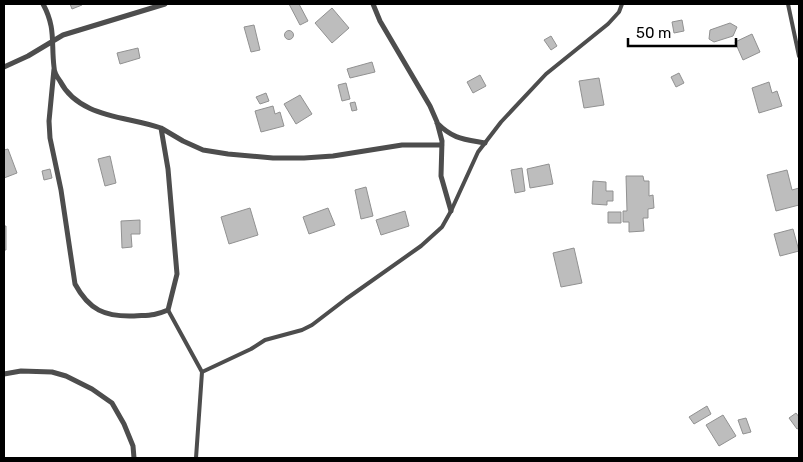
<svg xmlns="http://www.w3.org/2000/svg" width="803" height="462" font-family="Rubik,sans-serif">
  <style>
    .building { fill: #bdbdbd; stroke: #919191 }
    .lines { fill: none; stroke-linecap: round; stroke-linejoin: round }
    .service { stroke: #4d4d4d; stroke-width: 4 }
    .minor { stroke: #4d4d4d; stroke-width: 5 }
  </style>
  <rect width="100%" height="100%" fill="#fff"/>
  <path class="building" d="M70,4H82V5L72,9Z
    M289,4H299L308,21L300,25Z
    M332,8L349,28L332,43L315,23Z
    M682,20L684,31L674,33L672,22Z
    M730,23L737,27L733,36L714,42L709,39L710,30Z
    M254,25L260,50L251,52L244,27Z
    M284.5 35a4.5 4.5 0 1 1 9 0a4.5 4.5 0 1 1-9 0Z
    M752,34L760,52L743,60L735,42Z
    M551,36L557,46L551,50L544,40Z
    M138,48L140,58L120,64L117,53Z
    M372,62L375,72L350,78L347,69Z
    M679,73L684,83L676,87L671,77Z
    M480,75L486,86L473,93L467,82Z
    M599,78L604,105L584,108L579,81Z
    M769,82L772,93L777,91L782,106L759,113L752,88Z
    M346,83L350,99L342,101L338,85Z
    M266,93L269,101L260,104L256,97Z
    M300,95L312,114L296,124L284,104Z
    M355,102L357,110L352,111L350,103Z
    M273,106L275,114L280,112L284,126L261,132L255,111Z
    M8,149L17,173L4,178V150Z
    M110,156L116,183L105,186L98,159Z
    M549,164L553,184L530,188L527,169Z
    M522,168L525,191L515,193L511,170Z
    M50,169L52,178L44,180L42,171Z
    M787,170L792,190L799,188V205L776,211L767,175Z
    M626,176H643L644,181H649V196L653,195L654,208L648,209V218H643L644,231L629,232V222H623V211H627Z
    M593,181L606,182V191H613V201H607V205L592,204Z
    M366,187L373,216L361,219L355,190Z
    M250,208L258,235L229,244L221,217Z
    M328,208L335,225L309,234L303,217Z
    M405,211L409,226L381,235L376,220Z
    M608,212H621V223H608Z
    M140,220V234H131L132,247L122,248L121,221Z
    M4,226H6V250H4Z
    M793,229L799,251L780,256L774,234Z
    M574,248L582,283L561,287L553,253Z
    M707,406L711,414L694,424L689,417Z
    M796,413L799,417V428L797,429L789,418Z
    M723,415L736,436L719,446L706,425Z
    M746,418L751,432L743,434L738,420Z"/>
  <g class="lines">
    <path class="service" d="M788,4L799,56
      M168,310L202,372
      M196,458L202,372L251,349L265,340L302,330L312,325L346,299L421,246L442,227L451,211L478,152L501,122L546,74L608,24L619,12L622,4"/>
    <path class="minor" d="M43,4C56,28 51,42 54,67C54,72 57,77 60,81C79,118 127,116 161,128L168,169L177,274L168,310C154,316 149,315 134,316C105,317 89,310 75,284L61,190L50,138L49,121L54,69
      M373,4L380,21L430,106L437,122L442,141L441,176L451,211
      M4,67L28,56L63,35L165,4
      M437,123C453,139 463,139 485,143
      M161,128L183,141L203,150L228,154L273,158H304L333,156L402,145H442
      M4,374L21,371L52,372L66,376L92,389L112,403L124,424L133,446L134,458"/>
  </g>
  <rect width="803" height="462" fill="none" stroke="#000000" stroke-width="10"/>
  <path d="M628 38v8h108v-8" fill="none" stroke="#000000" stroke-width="2.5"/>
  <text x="636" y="38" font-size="15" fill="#000000" stroke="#ffffff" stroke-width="4" paint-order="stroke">50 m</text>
</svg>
